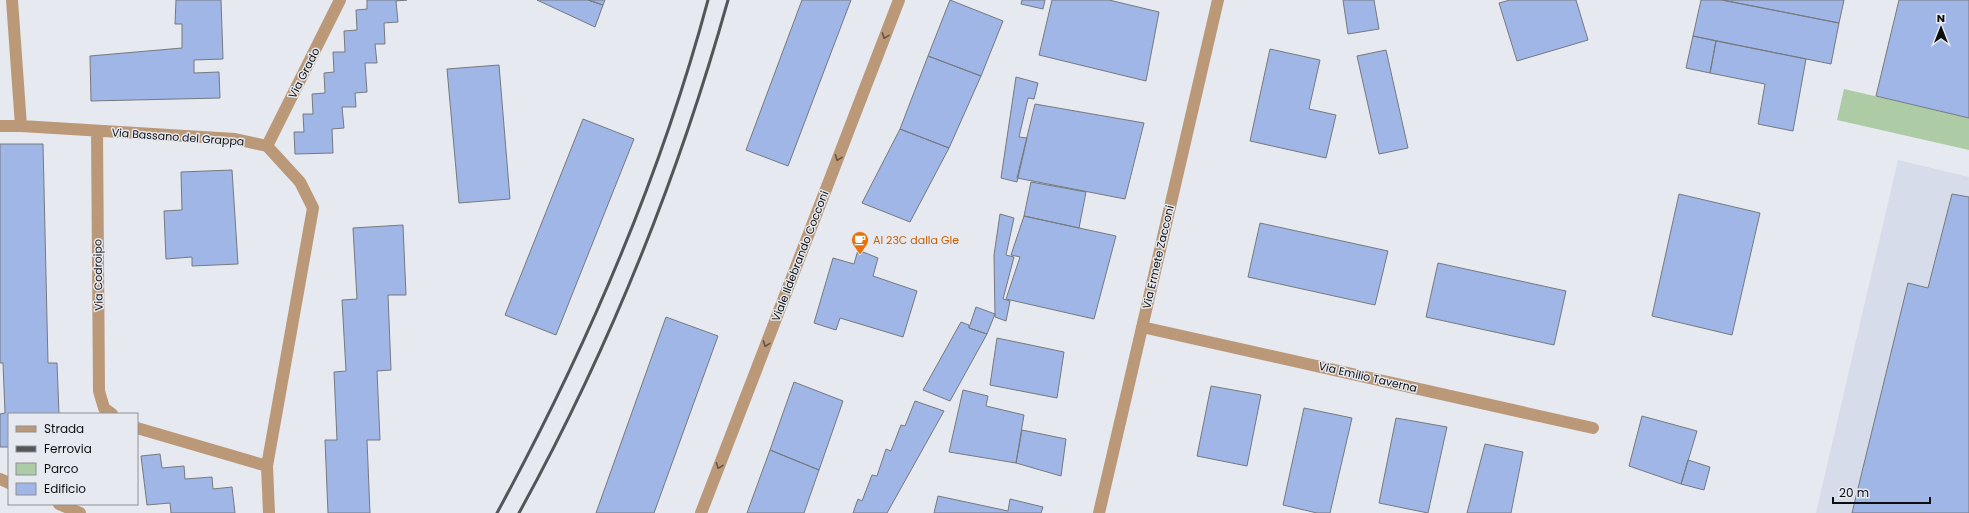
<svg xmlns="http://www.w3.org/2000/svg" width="1969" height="513" font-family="Poppins,sans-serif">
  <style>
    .built { fill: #d6dce9 }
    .green { fill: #adcba4 }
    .building { fill: #9fb6e6; stroke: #76797e }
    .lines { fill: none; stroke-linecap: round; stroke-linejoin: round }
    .minor { stroke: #ba9878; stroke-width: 12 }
    .rail { stroke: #535558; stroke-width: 3 }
    .oneway { stroke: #645344 }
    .labels { text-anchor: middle; stroke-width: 3; stroke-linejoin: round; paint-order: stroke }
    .street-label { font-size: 11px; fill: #0d0e10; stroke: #e6e9ef }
    .food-label { font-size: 11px; fill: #c56008; stroke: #e6e9ef; text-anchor: start }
  </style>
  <rect width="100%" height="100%" fill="#e6e9ef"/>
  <path class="built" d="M1898,160L1969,177V513H1816Z"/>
  <path class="green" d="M1844,89L1969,118V150L1837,120Z"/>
  <path class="building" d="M176,0H221L223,59L194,60V73L219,72L220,98L91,101L90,56L182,48V24H175Z
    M367,0H407L396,1L398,22L384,23L385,44H375L377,63H365L367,92L355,93L356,107H342L344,128L332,129L333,153L295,154L294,132H304L303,114H313L312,94L325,93L324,73L334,72L333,52H345L344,31L357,30L356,10L367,9Z
    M537,0H588L603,5L595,27Z
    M588,0H605L603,5Z
    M802,0H851L788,166L746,150Z
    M950,0L1003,21L981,76L928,56Z
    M1022,0H1045L1043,9L1021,4Z
    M1052,0H1109L1159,12L1146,81L1039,55Z
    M1343,0H1374L1379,29L1348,34Z
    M1510,0H1576L1588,40L1517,61L1499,3Z
    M1701,0H1722L1839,23L1831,64L1693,36Z
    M1722,0H1844L1839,23Z
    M1899,0H1969V118L1876,96Z
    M1693,36L1716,41L1710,73L1686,68Z
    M1716,41L1806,59L1793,131L1758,124L1765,84L1710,73Z
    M1270,49L1320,60L1309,109L1336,115L1326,158L1250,141Z
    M1386,50L1408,148L1379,154L1357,56Z
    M928,56L981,76L949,148L900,129Z
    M499,65L510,199L459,203L447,69Z
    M1016,77L1038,83L1034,99L1028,98L1019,137L1027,138L1017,182L1001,178Z
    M1035,104L1144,123L1125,199L1017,178Z
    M583,119L634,139L556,335L505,315Z
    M900,129L949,148L910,222L862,203Z
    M0,144H43L48,363H57L59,414H9V447H0V414L5,413L3,363H0Z
    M232,170L238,264L192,266V257L166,259L164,211L182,210L181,172Z
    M1031,182L1086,192L1079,228L1024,216Z
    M1679,194L1760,213L1732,335L1652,316Z
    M1952,194L1969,197V513H1852L1908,283L1928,288Z
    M1000,214L1014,218L1006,255L1014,257L1003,299L1010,301L1006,321L995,317L994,255Z
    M1024,216L1116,236L1094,319L1006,299L1020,257L1011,255Z
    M1260,223L1388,251L1375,305L1248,277Z
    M403,225L406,295H388L391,370L377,371L380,440H367L370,513H328L325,440H337L334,372L346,371L342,300L357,299L353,228Z
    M858,250L878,258L873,276L917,291L903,337L840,318L836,330L814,323L833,258L854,264Z
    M1438,263L1566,291L1554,345L1426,317Z
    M976,307L995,314L987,334L969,328Z
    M666,317L718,336L654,513H596Z
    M961,322L969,325V328L987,334L950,401L923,390Z
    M997,338L1064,352L1057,398L990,385Z
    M794,382L843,401L819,470L770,450Z
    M1211,386L1261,395L1247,466L1197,456Z
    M963,390L988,396L986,406L1024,415L1016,463L949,452Z
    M915,401L944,411L887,513H853L858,499L862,501L872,475L877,476L886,449L891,451L901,425L905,426Z
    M1304,408L1352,418L1330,513H1317L1283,505Z
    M1642,416L1697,431L1681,484L1629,466Z
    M1396,418L1447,427L1428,513L1379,503Z
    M1022,430L1066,439L1061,476L1016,463Z
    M1485,444L1523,452L1511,513H1467Z
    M770,450L819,470L804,513H747Z
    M160,454L162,468L184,466L185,479L212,477L213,489L232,487L235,513H171L170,503L147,505L141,456Z
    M1688,460L1710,467L1704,490L1681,484Z
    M938,496L1008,511L1010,499L1043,507L1041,513H934Z"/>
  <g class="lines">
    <path class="minor" d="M12,0L21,126L235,139L267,146L300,182L313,208L267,466L269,513
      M0,126H21
      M97,131L99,391L104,408L112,414
      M267,146L340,0
      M1142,327L1593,428
      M137,428L267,466
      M0,479L9,483
      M59,504L80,513
      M701,513L899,0
      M1099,513L1218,0"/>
    <path class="rail" d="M497,513C585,351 660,179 708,0
      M519,513C608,351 678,178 728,0"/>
  </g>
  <defs><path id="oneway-chevron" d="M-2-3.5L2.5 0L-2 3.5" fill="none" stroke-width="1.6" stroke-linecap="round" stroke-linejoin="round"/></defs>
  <g class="oneway">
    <use href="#oneway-chevron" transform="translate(885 36) rotate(111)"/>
    <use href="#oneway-chevron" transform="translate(838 158) rotate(111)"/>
    <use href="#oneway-chevron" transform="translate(766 344) rotate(111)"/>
    <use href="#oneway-chevron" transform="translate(719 466) rotate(111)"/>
  </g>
  <defs>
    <symbol id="cafe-pin" viewBox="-11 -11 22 30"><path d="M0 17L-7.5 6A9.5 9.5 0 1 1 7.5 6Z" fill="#e8710a" stroke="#e6e9ef"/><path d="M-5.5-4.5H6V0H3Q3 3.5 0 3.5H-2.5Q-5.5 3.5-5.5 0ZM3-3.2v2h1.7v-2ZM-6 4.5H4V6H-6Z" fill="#fff"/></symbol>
  </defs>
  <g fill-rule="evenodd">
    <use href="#cafe-pin" x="850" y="230" width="20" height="27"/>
  </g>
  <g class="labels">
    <g class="street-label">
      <text transform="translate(304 73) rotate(-63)" y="4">Via Grado</text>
      <text transform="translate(178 137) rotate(4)" y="4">Via Bassano del Grappa</text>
      <text transform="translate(800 256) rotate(-69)" y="4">Viale Ildebrando Cocconi</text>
      <text transform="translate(1158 257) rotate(-77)" y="4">Via Ermete Zacconi</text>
      <text transform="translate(98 275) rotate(-91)" y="4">Via Codroipo</text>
      <text transform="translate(1368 377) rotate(13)" y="4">Via Emilio Taverna</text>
    </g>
    <g class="food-label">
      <text x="873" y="244">Al 23C dalla Gle</text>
    </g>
  </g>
  <rect x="8" y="413" width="130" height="92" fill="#e6e9ef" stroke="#8f9196"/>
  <rect x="16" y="426" width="20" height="6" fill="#ba9878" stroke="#8f9196"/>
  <text x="44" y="433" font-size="12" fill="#0d0e10">Strada</text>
  <rect x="16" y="446" width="20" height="6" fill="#535558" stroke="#8f9196"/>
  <text x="44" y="453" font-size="12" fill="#0d0e10">Ferrovia</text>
  <rect x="16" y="463" width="20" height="12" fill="#adcba4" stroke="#8f9196"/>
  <text x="44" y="473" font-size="12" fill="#0d0e10">Parco</text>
  <rect x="16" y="483" width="20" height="12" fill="#9fb6e6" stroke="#8f9196"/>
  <text x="44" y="493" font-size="12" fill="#0d0e10">Edificio</text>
  <g transform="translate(1941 28)" stroke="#e6e9ef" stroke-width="3" paint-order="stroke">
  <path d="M0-3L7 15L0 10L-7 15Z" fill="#0d0e10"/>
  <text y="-6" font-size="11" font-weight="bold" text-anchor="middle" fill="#0d0e10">N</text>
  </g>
  <path d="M1833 497v6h97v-6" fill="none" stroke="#0d0e10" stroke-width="2"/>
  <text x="1839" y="497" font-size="12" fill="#0d0e10" stroke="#e6e9ef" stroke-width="3" paint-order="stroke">20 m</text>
</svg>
